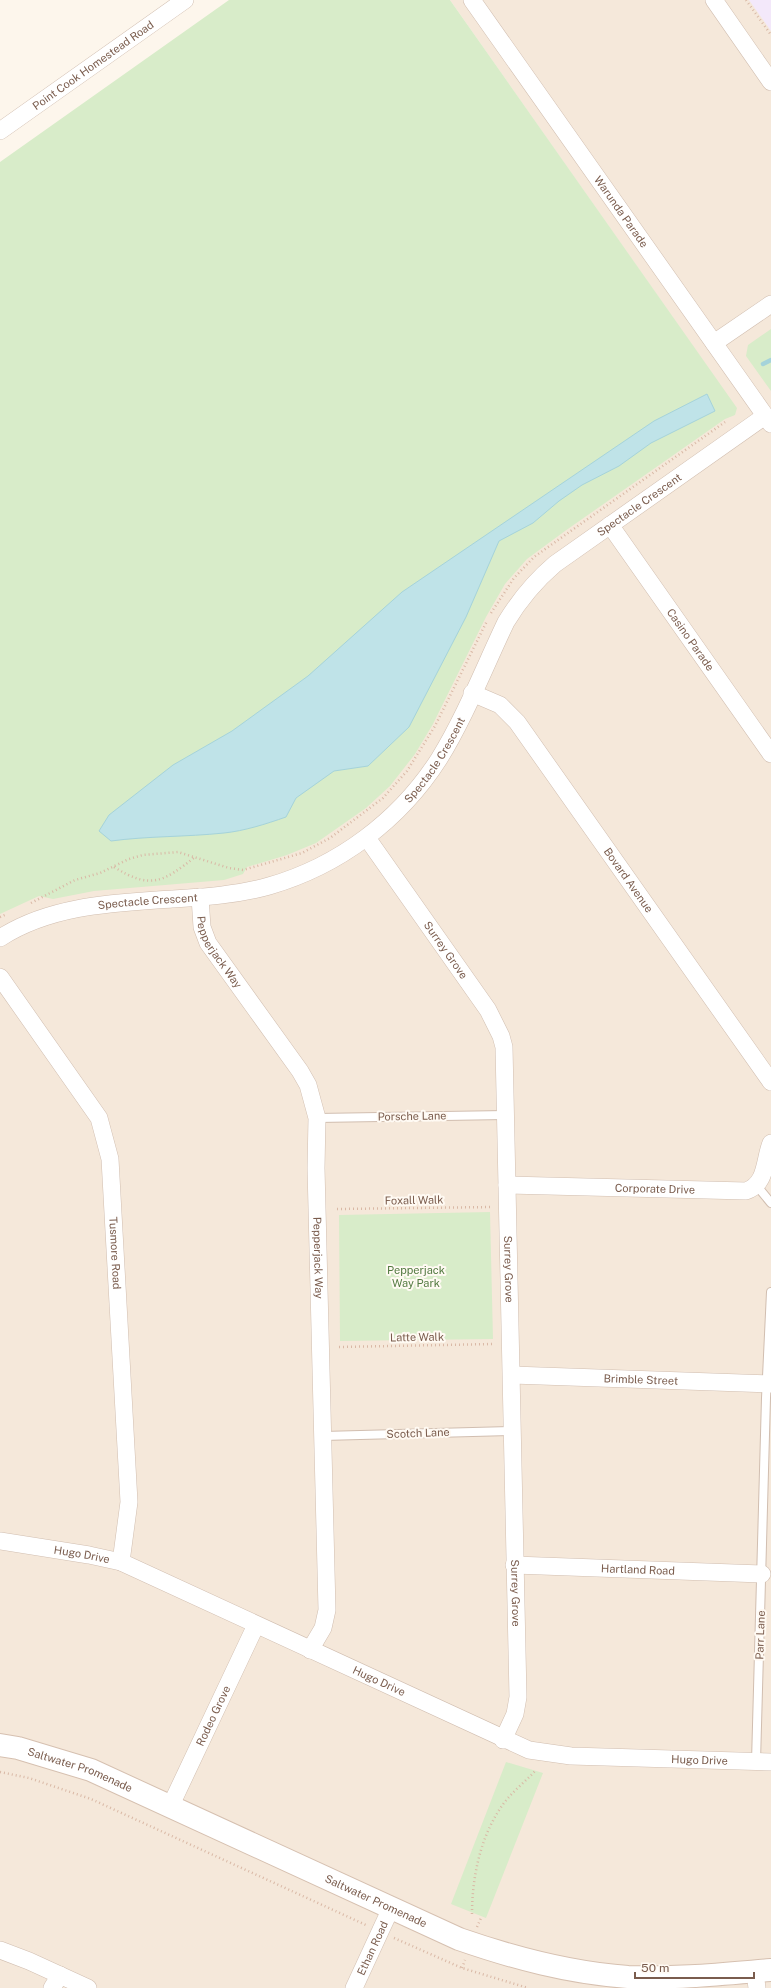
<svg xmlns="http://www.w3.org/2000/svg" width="771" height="1988" font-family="'Public Sans',sans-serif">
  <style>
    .residential { fill: #f5e8da }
    .education { fill: #f3e8fa }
    .green { fill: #d8ecc9 }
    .water { fill: #bfe3e8; stroke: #a5d3da }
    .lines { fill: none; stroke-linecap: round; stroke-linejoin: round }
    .stream { stroke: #a5d3da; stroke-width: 4.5 }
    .lane-casing { stroke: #d1beb0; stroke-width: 10 }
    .street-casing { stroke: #d1beb0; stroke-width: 18 }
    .secondary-casing { stroke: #d6c0b0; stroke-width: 24 }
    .path { stroke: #d9b8a5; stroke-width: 2.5; stroke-dasharray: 1 3; stroke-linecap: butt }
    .lane { stroke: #fff; stroke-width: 8 }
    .street { stroke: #fff; stroke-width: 17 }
    .secondary { stroke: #fff; stroke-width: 22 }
    .labels { text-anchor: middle; stroke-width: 4; stroke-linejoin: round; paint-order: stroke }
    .street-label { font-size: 11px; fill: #7a5c4d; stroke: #fffaf3 }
    .park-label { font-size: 11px; fill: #537a41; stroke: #fffaf3 }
  </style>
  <rect width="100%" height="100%" fill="#fdf6ec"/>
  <path class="residential" d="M450,0H771V1988H0V870L709,369Z"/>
  <path class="education" d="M749,0H771V31Z"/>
  <path class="green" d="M229,0H450L737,408L735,415L725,419L565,531L527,559L505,584L486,617L433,724L415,754L390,786L366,808L316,843L287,855L247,867L243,874L224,880L94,891L53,899L39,896L0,914V162Z
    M771,329V391L746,356L748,345Z
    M490,1212L493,1339L340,1341L339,1215Z
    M506,1762L543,1773L486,1918L451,1904Z"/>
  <path class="water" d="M707,394L715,411L651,443L619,466L582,485L559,501L533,523L499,541L466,617L409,727L368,766L334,771L296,798L286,817C266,824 244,831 224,833C186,837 148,836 111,841L99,831L109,815L173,765L232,731L308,676L402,592L654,421Z"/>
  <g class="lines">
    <path class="stream" d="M763,364L771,360"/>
    <defs>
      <path id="lane" d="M317,1118L506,1115
        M757,1186L771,1203
        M323,1436L513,1431
        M756,1762L766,1398L771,1292"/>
      <g id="street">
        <path id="s1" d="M472,0L771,424"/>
        <path d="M714,0L771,82"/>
        <path id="s2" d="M0,131L185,0"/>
        <path d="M714,343L771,304"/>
        <path id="s3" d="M610,525L771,754"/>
        <path id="s4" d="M472,693L500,705L517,722L771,1082"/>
        <path id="s5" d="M367,838L488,1010L501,1036L504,1047L518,1697L515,1714L503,1740"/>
        <path id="s6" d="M200,897L202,927L208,943L300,1071L308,1085L317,1118L316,1168L327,1610L323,1628L310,1650"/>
        <path id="s7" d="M0,938C51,905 114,903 172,899C204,897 237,895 269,886C339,866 400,820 439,759C465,717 485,666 506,622C520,599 535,581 555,564L765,416"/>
        <path id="s8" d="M0,977L99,1118L110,1159L129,1502L121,1562"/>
        <path id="s9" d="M507,1185L746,1191C767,1184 764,1160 771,1143"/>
        <path id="s10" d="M512,1375L771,1384"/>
        <path id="s11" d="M0,1541L89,1555L121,1562L529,1750L571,1756L771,1762"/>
        <path id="s12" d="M514,1565L762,1574"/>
        <path id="s13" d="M170,1807L256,1625"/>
        <path d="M0,1950L29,1961L88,1988"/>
        <path d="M755,1972L757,1988"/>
        <path d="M52,1988L60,1975"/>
        <path id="s14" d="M354,1988L391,1908"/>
      </g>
      <g id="secondary">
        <path id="s15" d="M0,1745L18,1748L91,1770L459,1939C514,1958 569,1973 628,1977C676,1979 723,1974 771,1970"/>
      </g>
    </defs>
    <use href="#lane" class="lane-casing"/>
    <use href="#street" class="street-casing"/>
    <use href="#secondary" class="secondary-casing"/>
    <path class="path" d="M746,0L771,35
      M491,613L514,578L534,557L725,422
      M114,867C151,890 163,882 195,857
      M31,903L75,880L100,873L129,859L143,855L178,852L229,868L243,870L302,853L330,838L383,798L407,771L435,726L487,621
      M0,917L7,914
      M337,1209L492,1207
      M339,1347L494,1344
      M0,1772L29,1778L91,1799L366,1925
      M472,1914C472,1876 481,1834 504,1803C513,1791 526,1781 536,1770
      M477,1927L481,1918
      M394,1938L462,1968L528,1988
      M462,1968L465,1960"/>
    <use href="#lane" class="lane"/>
    <use href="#street" class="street"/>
    <use href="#secondary" class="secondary"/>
  </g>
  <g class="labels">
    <g class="street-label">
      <text dy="4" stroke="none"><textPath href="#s2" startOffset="114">Point Cook Homestead Road</textPath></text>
      <text dy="4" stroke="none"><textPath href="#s1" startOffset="259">Warunda Parade</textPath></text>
      <text dy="4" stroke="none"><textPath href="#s7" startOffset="825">Spectacle Crescent</textPath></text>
      <text dy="4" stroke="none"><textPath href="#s3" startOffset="140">Casino Parade</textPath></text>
      <text dy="4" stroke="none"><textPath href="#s7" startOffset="490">Spectacle Crescent</textPath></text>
      <text dy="4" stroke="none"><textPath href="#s4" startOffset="248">Bovard Avenue</textPath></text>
      <text dy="4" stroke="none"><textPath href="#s7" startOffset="154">Spectacle Crescent</textPath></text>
      <text dy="4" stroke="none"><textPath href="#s5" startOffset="137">Surrey Grove</textPath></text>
      <text dy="4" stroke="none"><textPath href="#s6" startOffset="60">Pepperjack Way</textPath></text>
      <text transform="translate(412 1116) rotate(-1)" y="4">Porsche Lane</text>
      <text dy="4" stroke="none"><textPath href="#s9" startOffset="148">Corporate Drive</textPath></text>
      <text transform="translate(414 1200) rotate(-1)" y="4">Foxall Walk</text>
      <text dy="4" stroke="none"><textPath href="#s8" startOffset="309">Tusmore Road</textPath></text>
      <text dy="4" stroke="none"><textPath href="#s6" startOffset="395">Pepperjack Way</textPath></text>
      <text dy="4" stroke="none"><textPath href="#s5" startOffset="473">Surrey Grove</textPath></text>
      <text transform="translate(417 1337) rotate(-1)" y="4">Latte Walk</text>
      <text dy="4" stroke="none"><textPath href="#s10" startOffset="129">Brimble Street</textPath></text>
      <text transform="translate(418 1433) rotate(-2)" y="4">Scotch Lane</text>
      <text dy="4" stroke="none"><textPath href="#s11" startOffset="83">Hugo Drive</textPath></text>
      <text dy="4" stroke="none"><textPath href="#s12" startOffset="124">Hartland Road</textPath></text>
      <text dy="4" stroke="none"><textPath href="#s5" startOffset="797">Surrey Grove</textPath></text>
      <text transform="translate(760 1635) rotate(-88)" y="4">Parr Lane</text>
      <text dy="4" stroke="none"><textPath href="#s11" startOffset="407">Hugo Drive</textPath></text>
      <text dy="4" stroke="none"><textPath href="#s13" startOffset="101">Rodeo Grove</textPath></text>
      <text dy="4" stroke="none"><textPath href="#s11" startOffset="743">Hugo Drive</textPath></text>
      <text dy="4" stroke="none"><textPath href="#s15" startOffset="84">Saltwater Promenade</textPath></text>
      <text dy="4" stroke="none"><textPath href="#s15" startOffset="408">Saltwater Promenade</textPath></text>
      <text dy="4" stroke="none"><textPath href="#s14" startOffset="44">Ethan Road</textPath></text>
    </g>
    <g class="park-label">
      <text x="416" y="1274">Pepperjack<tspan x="416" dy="13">Way Park</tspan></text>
    </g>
  </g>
  <path d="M635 1972v6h119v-6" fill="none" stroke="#7a5c4d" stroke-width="2"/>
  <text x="641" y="1972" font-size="12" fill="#7a5c4d" stroke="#fffaf3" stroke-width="3" paint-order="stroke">50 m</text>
</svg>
